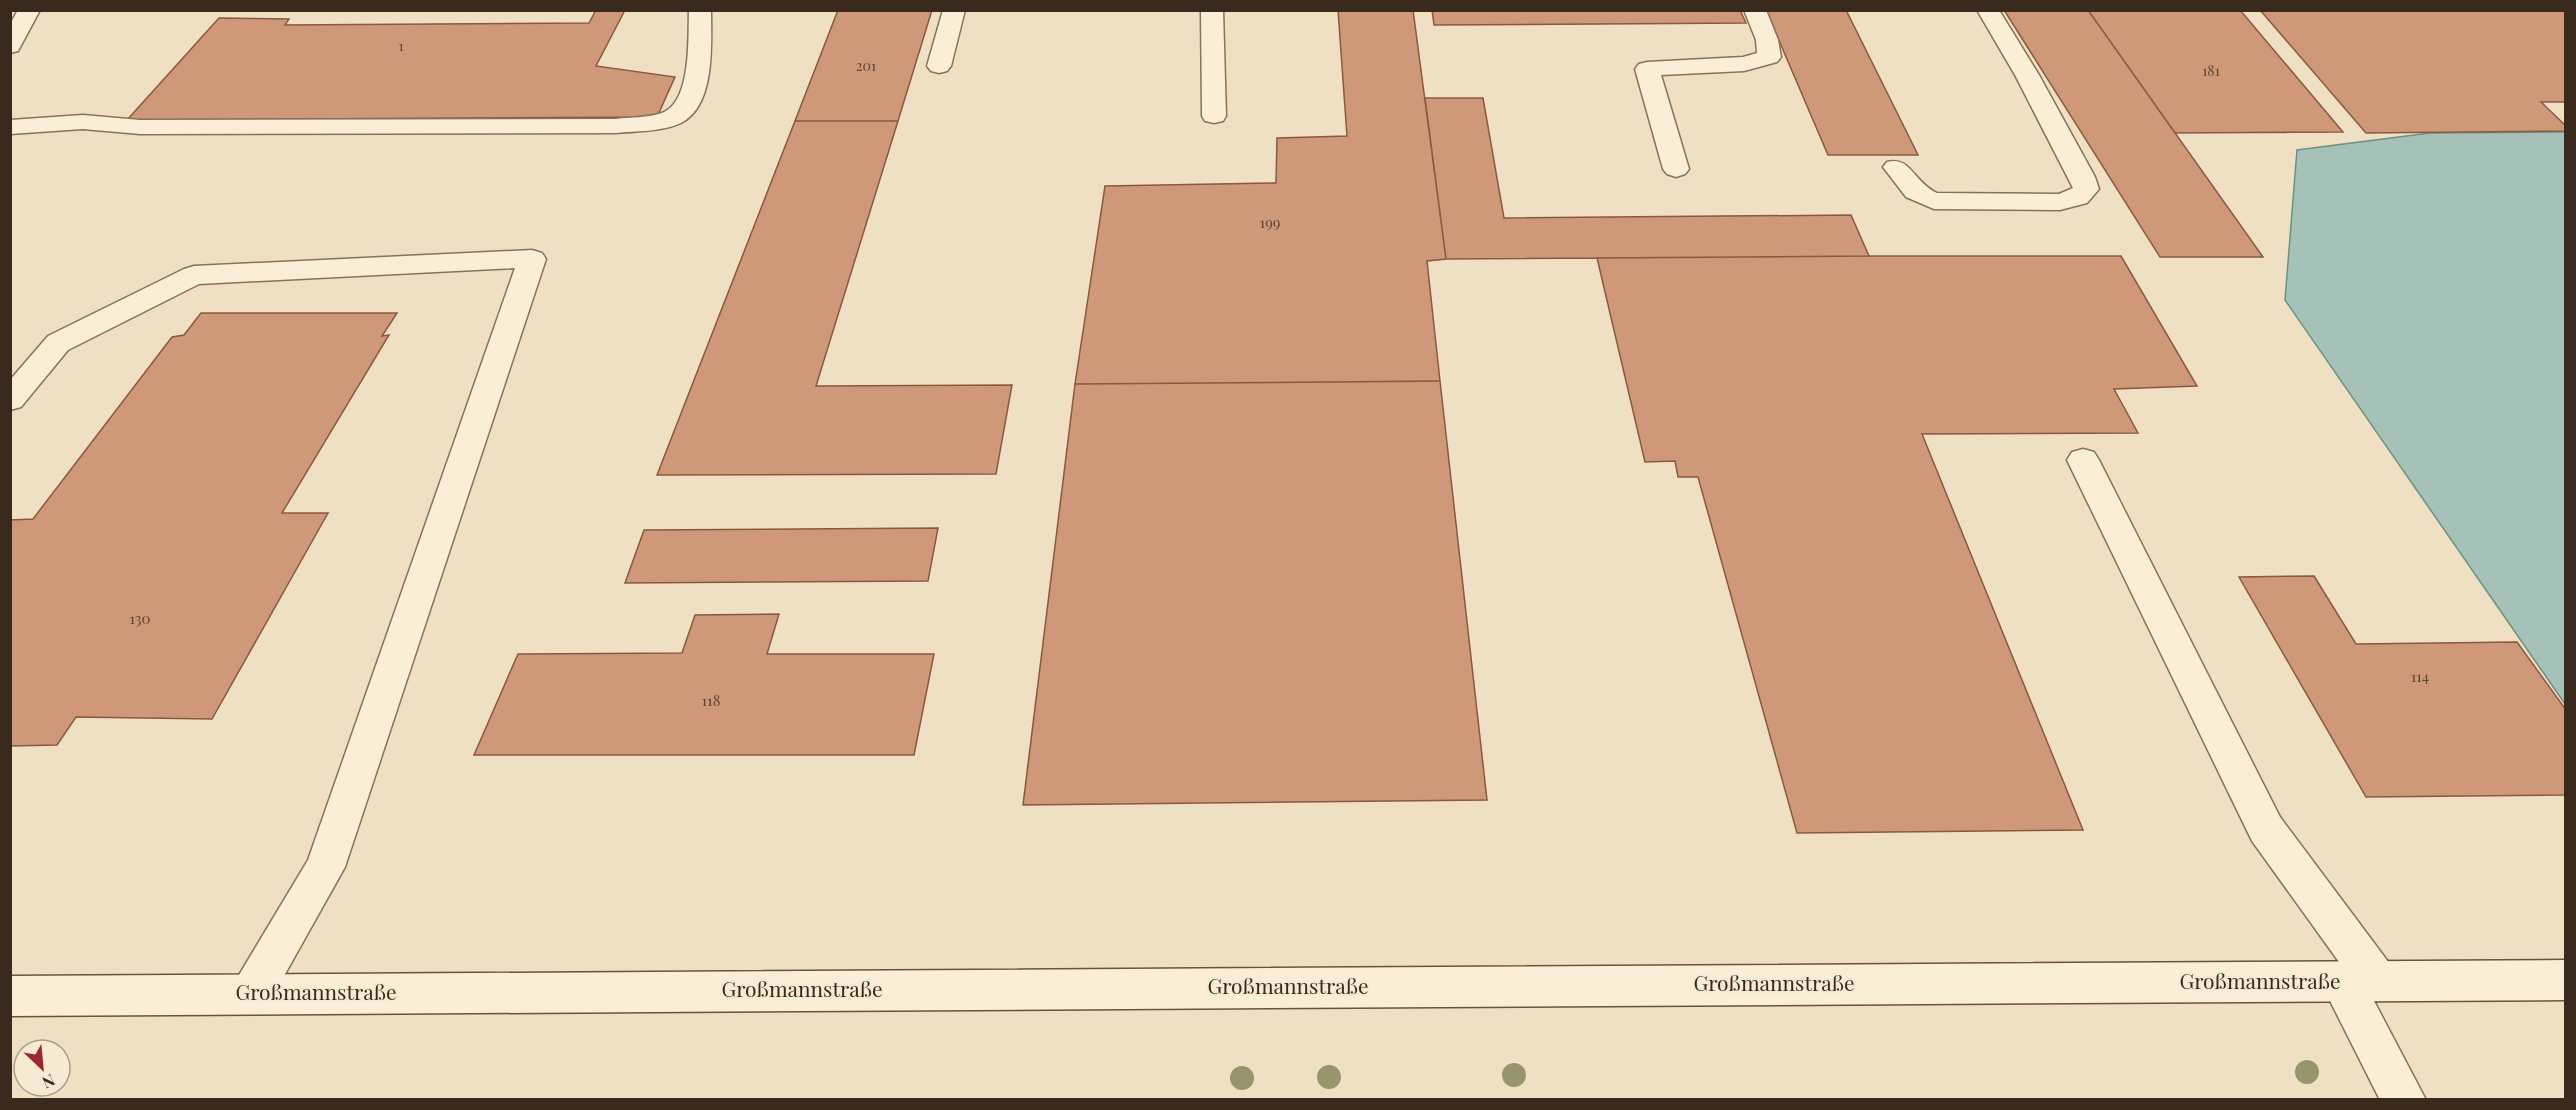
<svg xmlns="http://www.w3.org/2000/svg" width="2576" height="1110" font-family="'Playfair Display',serif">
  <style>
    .water { fill: #a6c2b8; stroke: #6c9186; stroke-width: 1.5 }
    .building { fill: #ce9879; stroke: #8a593f; stroke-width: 1.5 }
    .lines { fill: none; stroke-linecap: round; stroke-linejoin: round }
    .lane-casing { stroke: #8a715a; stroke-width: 3 }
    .street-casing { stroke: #8a715a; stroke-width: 3 }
    .secondary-casing { stroke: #6c523d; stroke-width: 3 }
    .lane { fill: #faeed7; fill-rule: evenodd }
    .street { fill: #faeed7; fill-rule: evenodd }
    .secondary { fill: #faeed7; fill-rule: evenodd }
    .tree { fill: #96956c }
    .labels { text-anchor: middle; stroke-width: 4.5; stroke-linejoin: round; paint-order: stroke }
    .far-number-label { font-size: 14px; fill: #5f4635 }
    .number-label { font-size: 15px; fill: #5f4635 }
    .near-street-label { font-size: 21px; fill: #3a2a1e; stroke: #f6ead4 }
  </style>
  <rect width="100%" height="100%" fill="#efe0c4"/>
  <path class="water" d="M2565,132H2566L2565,704L2285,300L2297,150L2430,133Z"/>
  <path class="building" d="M596,10H625L596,66L675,77L657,117L127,120L219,18L289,19L285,25L589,23Z
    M838,10H932L898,121H795Z
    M1338,10H1413L1446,259L1427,261L1440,381L1075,384L1105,186L1276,183L1277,138L1347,136Z
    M1432,10H1740L1746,23L1434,25Z
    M1766,10H1846L1918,155H1828Z
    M2004,10H2088L2263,257H2160Z
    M2088,10H2240L2343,132L2175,133Z
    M2260,10H2566V102H2541L2566,126V131L2366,133Z
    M1425,98H1483L1504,218L1851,215L1869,256L1446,259Z
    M795,121H898L816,386L1012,385L996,474L657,475Z
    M1869,256H2121L2197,386L2114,389L2138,433L1922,434L2083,830L1797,833L1698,477H1678L1675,461L1645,462L1597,258Z
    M201,313H397L382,336L389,335L282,513H328L212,719L76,717L57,745L10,746V520L33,519L172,337L184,335Z
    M1440,381L1487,800L1023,805L1075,384Z
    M938,528L928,581L625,583L644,530Z
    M2314,576L2356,644L2517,642L2566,710V795L2366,797L2239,577Z
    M779,614L767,654H934L914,755H474L518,654L682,653L695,615Z"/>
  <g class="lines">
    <defs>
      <path id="lane" d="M689,10H711C711,43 716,105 681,123C662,132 636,131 616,133L140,134L83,129L10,134V120L83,115L140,120L616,119C630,117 648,118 662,113C692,102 688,37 689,10Z
        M943,10H965L951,66L947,71L939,73L931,71L927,66Z
        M1201,10H1223L1226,116L1223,121L1214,123L1205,121L1202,116Z
        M1744,10H1766L1778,40L1781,57L1777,62L1744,71L1661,75L1689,169L1685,174L1676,177L1667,174L1663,169L1635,69L1639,64L1647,62L1743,57L1757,53L1756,40Z
        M1977,10H1999L2039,75L2095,177L2099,189L2087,203L2060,210L1934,209L1906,197L1883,167L1887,162C1911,156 1913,182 1937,193L2059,194L2073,188L2015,75Z
        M532,250L542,253L546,259L345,867L266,1008L251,1014L236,1008L230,994L236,980L308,860L515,268L199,284L68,350L21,407L10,410V380L48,336L184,269L194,266Z
        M2083,449L2094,452L2099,460L2280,817L2392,967L2398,981L2392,995L2377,1001L2373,999L2426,1100H2380L2320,981L2326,967L2339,962L2252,841L2067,460L2072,452Z"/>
      <path id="street" d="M18,10H40L18,51L10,53V24Z"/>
      <path id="secondary" d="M2566,960V1000L10,1016V976Z"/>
    </defs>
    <use href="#lane" class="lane-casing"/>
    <use href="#street" class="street-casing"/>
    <use href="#secondary" class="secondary-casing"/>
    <use href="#lane" class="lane"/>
    <use href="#street" class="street"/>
    <use href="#secondary" class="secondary"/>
  </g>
  <g class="tree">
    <circle cx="2307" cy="1072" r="12"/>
    <circle cx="1514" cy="1075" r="12"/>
    <circle cx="1329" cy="1077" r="12"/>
    <circle cx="1242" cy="1078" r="12"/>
  </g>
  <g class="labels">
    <g class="far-number-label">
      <text x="401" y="51">1</text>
      <text x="866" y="71">201</text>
      <text x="2211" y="76">181</text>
    </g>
    <g class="number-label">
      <text x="1270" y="228">199</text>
      <text x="140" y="624">130</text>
      <text x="2420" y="682">114</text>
      <text x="711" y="706">118</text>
    </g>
    <g class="near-street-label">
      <text x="2260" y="989">Großmannstraße</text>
      <text x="1774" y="991">Großmannstraße</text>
      <text x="1288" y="994">Großmannstraße</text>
      <text x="802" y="997">Großmannstraße</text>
      <text x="316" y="1000">Großmannstraße</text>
    </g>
  </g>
  <rect width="2576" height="1110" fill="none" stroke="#3a2a1e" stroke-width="24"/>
  <g transform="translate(42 1068) rotate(154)"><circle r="28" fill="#f6ead4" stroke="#ab9d8b" stroke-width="1.5"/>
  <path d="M0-4.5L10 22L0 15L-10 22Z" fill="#9b282f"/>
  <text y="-9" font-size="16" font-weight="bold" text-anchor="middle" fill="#3a2a1e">N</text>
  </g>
</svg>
